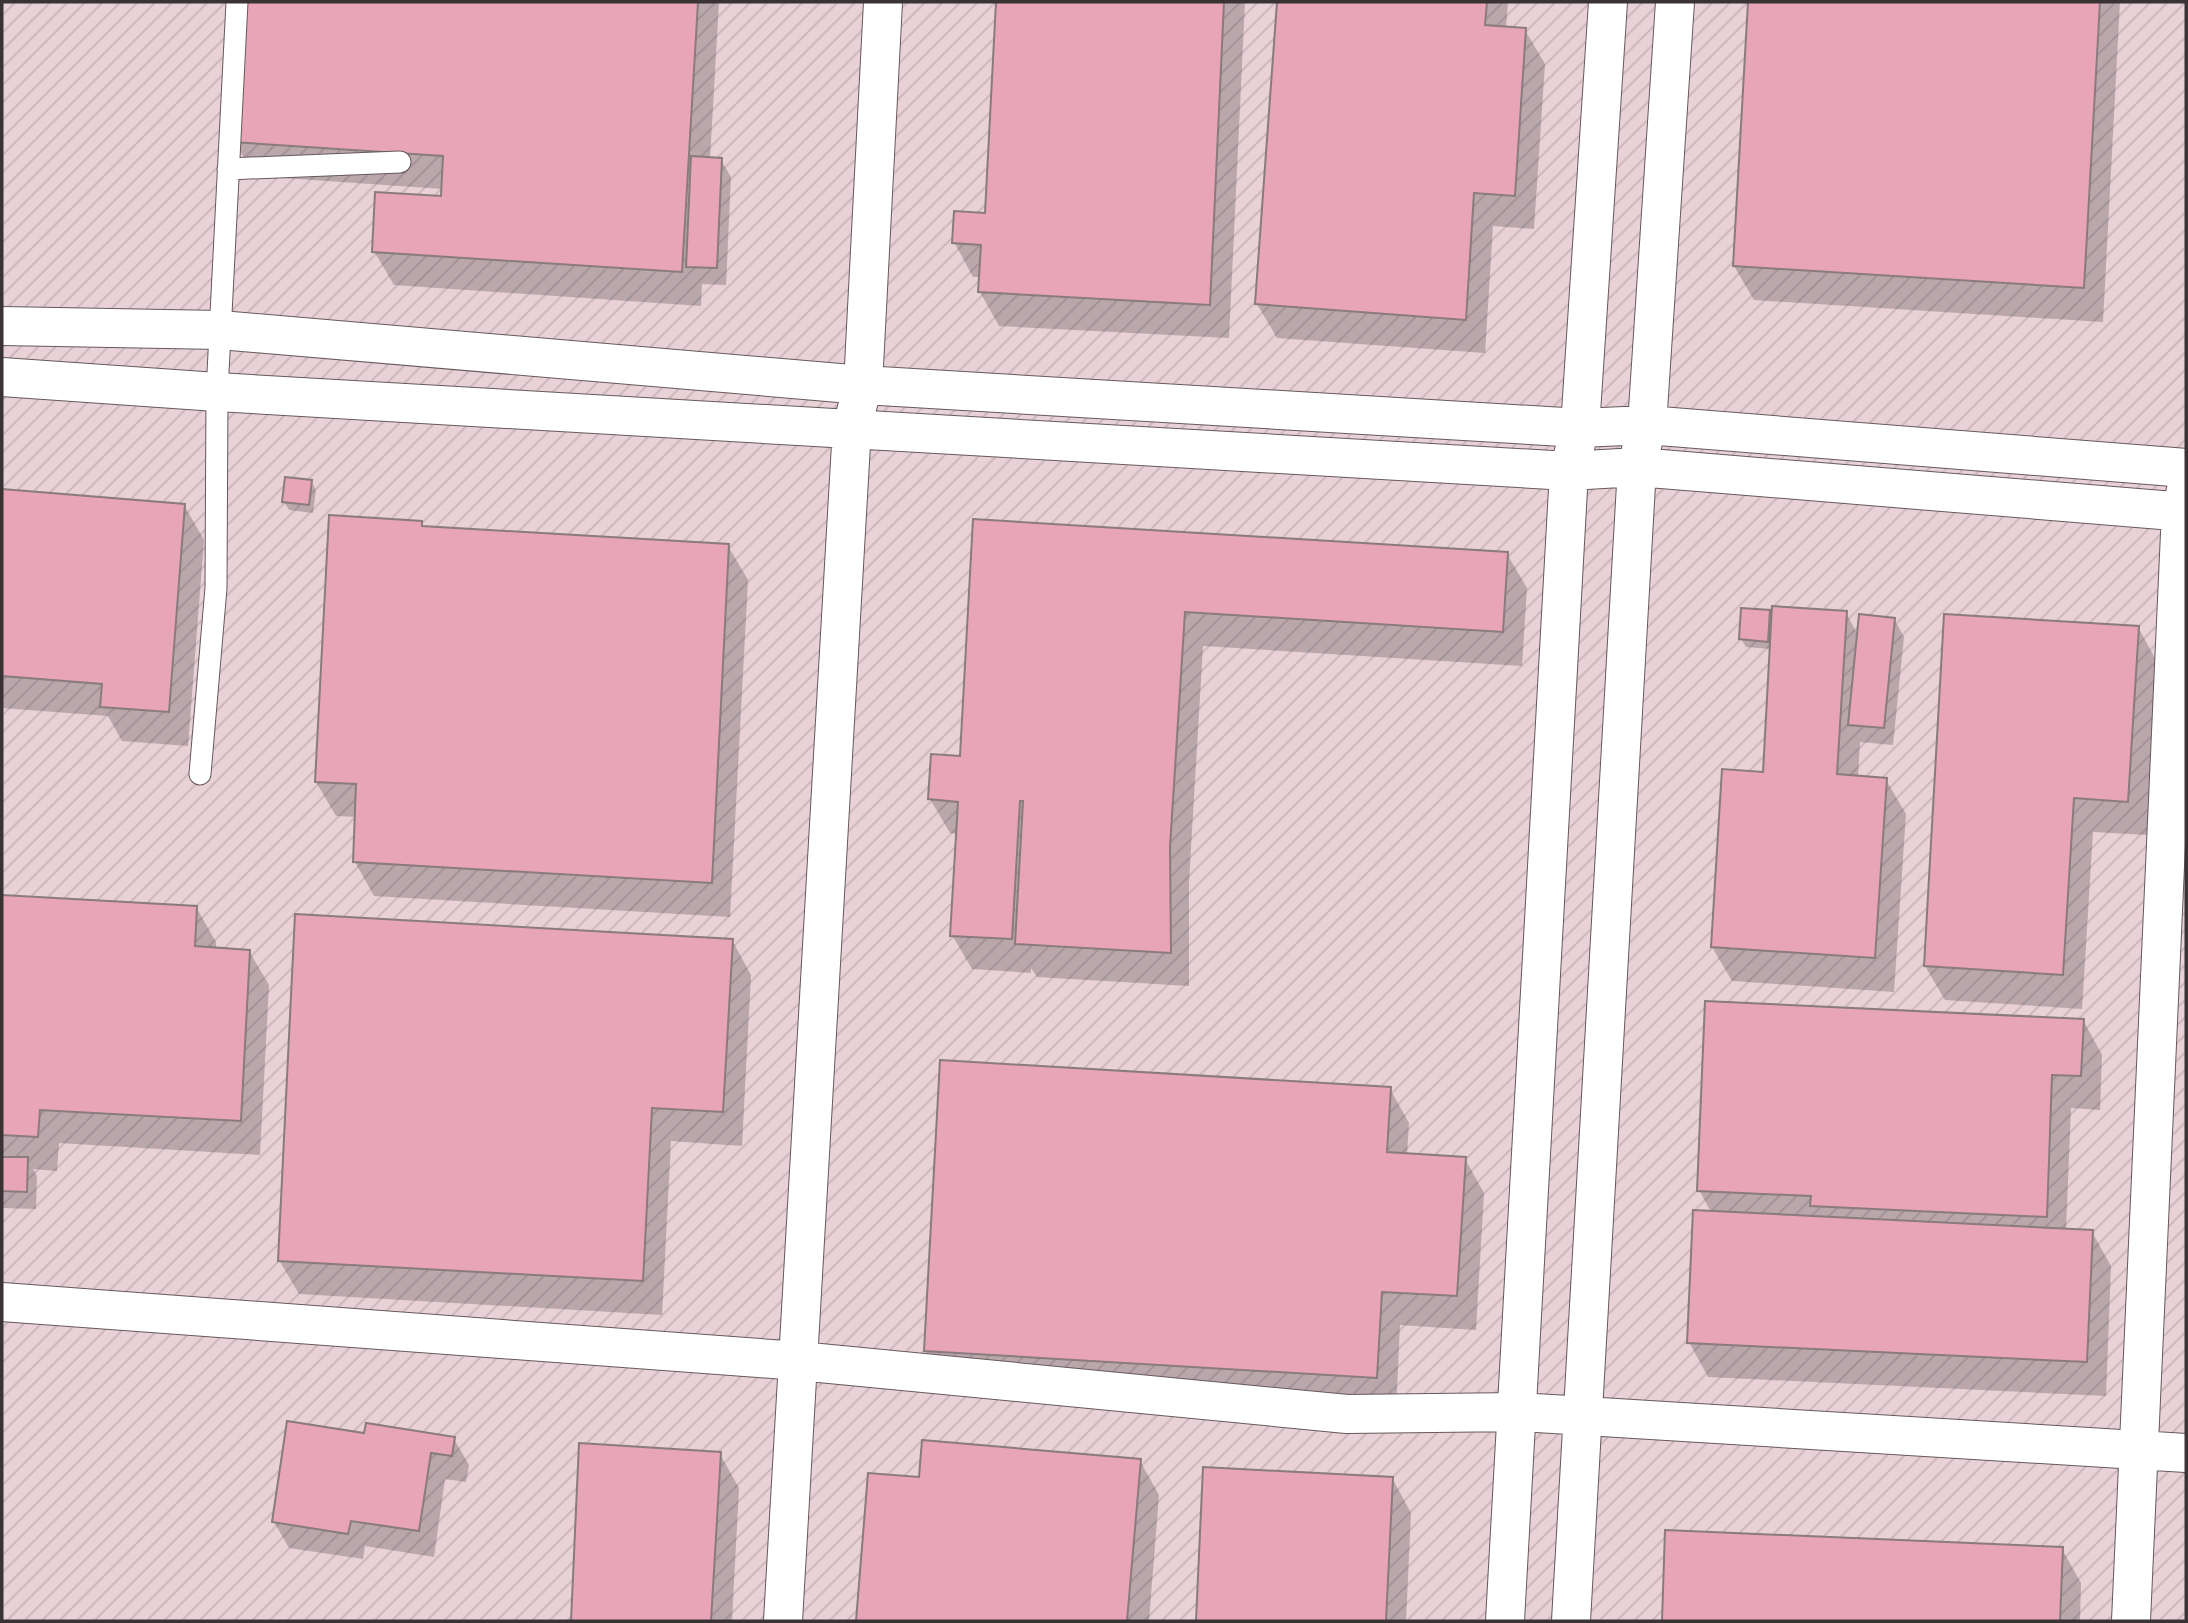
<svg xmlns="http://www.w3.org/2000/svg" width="2188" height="1623" font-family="'Archivo Narrow',sans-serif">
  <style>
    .industrial { fill: url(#industrial-furrows) }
    .shadow { fill: #0003 }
    .building { fill: #e9a5b8; stroke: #897b7e; stroke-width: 2 }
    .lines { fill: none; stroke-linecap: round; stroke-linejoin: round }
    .service-casing { stroke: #66595c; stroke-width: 23 }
    .minor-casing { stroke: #66595c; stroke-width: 40 }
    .service { stroke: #fff; stroke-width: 21 }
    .minor { stroke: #fff; stroke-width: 38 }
  </style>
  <defs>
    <pattern id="industrial-furrows" width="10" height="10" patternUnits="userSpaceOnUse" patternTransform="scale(1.75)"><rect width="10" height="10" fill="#e8d1d7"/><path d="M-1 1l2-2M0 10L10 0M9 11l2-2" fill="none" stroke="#c8b4b9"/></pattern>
  </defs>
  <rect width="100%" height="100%" fill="#efdfe3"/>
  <path class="industrial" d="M2,2H2186V1621H2Z"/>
  <path class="shadow" d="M243,2H719L710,159L721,160L731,177L726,285L702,284L701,306L394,285L374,251L443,198V189L254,176L235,142Z
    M997,2H1245L1229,338L999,326L980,292L981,277H973L954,242L987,215Z
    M1279,2H1508L1506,28L1525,30L1545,64L1534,229L1493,226L1485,353L1277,338L1257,304Z
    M1749,2H2120L2103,322L1754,300L1734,266Z
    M311,481L316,490L313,513L289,510L284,502Z
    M2,491L184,505L204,540L188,746L122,741L108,716L2,708Z
    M974,521L1507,554L1527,588L1522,666L1203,646L1189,882V986L1037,977L1031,968V973L972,969L952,935L958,834L950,833L930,799L961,758Z
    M421,522L424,528L728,546L748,580L730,917L374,896L355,862L357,817L336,816L316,782Z
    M1769,612L1773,619L1846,613L1858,635L1894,619L1904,637L1893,745L1860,742L1858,778L1886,780L1906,814L1894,992L1732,981L1712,947L1764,774L1771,649L1746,647L1741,639Z
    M2138,627L2157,662L2147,835L2093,832L2082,1009L1945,1000L1925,966Z
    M2,896L196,907L216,942V949L249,951L269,985L260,1155L59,1143L57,1171L33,1169L37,1176L36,1209L2,1208Z
    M732,940L751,975L742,1146L671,1141L662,1315L299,1294L279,1260Z
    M2083,1020L2102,1055L2100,1110L2071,1108L2066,1230L2092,1232L2111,1266L2106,1396L1708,1377L1689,1342L1711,1212L1699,1190Z
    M1390,1089L1409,1123L1407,1155L1465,1159L1484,1193L1476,1330L1400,1325L1396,1412L945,1385L925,1351Z
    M365,1435L454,1439L469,1465L466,1482L445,1479L434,1557L365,1546L363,1559L289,1548L274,1522Z
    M720,1454L739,1488L732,1621H573L575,1545Z
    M1140,1461L1159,1495L1149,1621H857L869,1475L921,1479Z
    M1205,1469L1392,1478L1411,1513L1406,1621H1197Z
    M1667,1531L2062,1549L2081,1583L2080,1621H1663Z"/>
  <path class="building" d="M241,2H698L682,272L372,252L375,192L441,196L443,156L233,142Z
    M996,2H1224L1210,305L978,292L981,245L952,243L954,211L985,213Z
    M1277,2H1487L1485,25L1526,28L1515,196L1474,193L1466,320L1255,304Z
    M1748,2H2100L2084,288L1733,266Z
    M691,156L722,158L717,268L686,267Z
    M285,477L312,480L309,505L282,502Z
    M2,489L185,504L169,712L100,707L102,684L2,676Z
    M329,515L422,521V526L729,544L712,883L353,862L356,784L315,782Z
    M973,519L1508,552L1503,632L1185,612L1170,847L1171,953L1015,944L1023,801H1020L1012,939L950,936L958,802L928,799L931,754L960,756Z
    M1772,606L1847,611L1837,774L1887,778L1875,958L1711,947L1722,769L1763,772Z
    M1741,608L1770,610L1768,642L1739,639Z
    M1859,614L1895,618L1884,728L1848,725Z
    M1944,614L2139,626L2128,802L2074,798L2063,975L1924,966Z
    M2,895L197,906L195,946L250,950L241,1121L40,1110L38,1137L2,1135Z
    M295,914L733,939L723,1112L652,1108L643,1281L278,1261Z
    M1705,1001L2084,1019L2081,1076L2052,1075L2047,1217L1810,1206L1811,1196L1697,1191Z
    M940,1060L1391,1087L1387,1152L1466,1157L1457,1296L1382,1292L1377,1378L924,1351Z
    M2,1157H28L27,1192L2,1191Z
    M1693,1210L2093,1230L2087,1362L1687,1343Z
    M287,1421L364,1433L366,1423L455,1437L452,1456L431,1453L419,1531L351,1521L348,1534L272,1522Z
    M922,1440L1141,1459L1127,1621H856L868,1473L919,1477Z
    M579,1443L721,1452L711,1621H571Z
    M1203,1467L1393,1477L1386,1621H1196Z
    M1665,1530L2063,1547L2060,1621H1662Z"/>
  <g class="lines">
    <defs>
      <path id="service" d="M228,169L400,162
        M200,774L216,588L217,392L237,2"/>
      <path id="minor" d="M2,326L220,330L863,385L1580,428L1647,425L2186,468
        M2,377L217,392L1569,471L1637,467L2186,512
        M2,1302L799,1361L1347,1414L1519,1412L2186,1453
        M783,1621L852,427L863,385L883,2
        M1505,1621L1569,471L1580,428L1608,2
        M1571,1621L1637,467L1647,425L1675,2
        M2131,1621L2181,511L2186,490"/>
    </defs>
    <use href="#service" class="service-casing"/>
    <use href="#minor" class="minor-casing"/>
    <use href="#service" class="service"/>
    <use href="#minor" class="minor"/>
  </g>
  <rect width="2188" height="1623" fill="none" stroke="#393335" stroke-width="7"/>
</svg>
